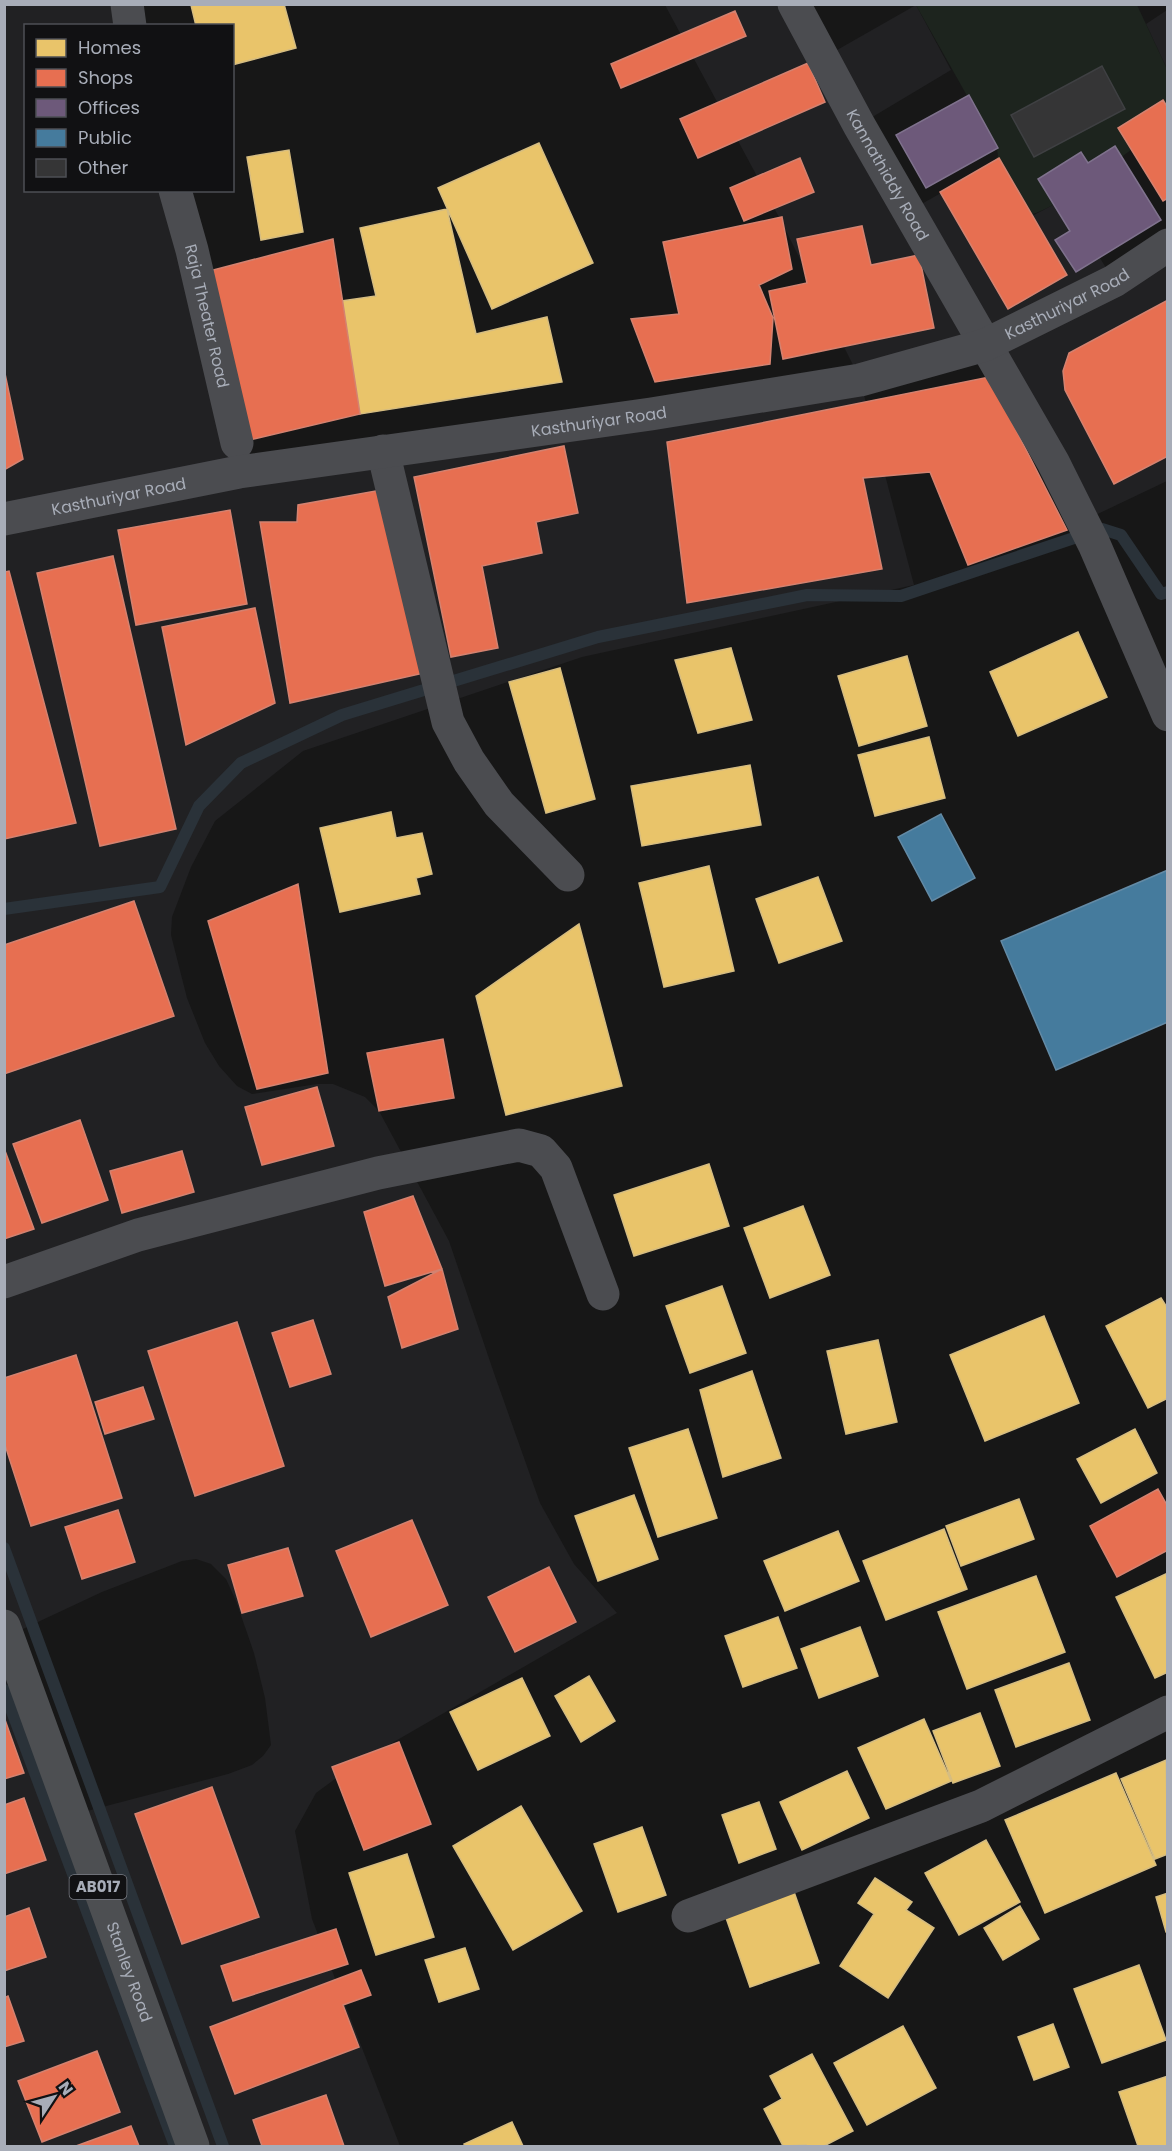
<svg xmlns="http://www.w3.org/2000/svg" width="1172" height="2151" font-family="Poppins,sans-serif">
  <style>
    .built { fill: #212123; fill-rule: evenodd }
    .green { fill: #1d241e }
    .homes { fill: #e9c46a; stroke: #d6bd81; stroke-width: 1.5 }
    .shops { fill: #e76f51; stroke: #d48270; stroke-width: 1.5 }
    .offices { fill: #6d597a; stroke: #7f728d; stroke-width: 1.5 }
    .public { fill: #457b9d; stroke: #638aa5; stroke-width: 1.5 }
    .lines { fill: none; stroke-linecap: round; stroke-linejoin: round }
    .stream { stroke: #2a3239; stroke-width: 12 }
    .building { fill: #353536; stroke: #3f4043; stroke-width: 1.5 }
    .minor { stroke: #4b4c50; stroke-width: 33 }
    .major { stroke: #4d4f52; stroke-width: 33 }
    .labels { text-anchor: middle; stroke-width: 6; stroke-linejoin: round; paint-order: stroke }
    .shield { fill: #111113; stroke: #7b7e86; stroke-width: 1.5 }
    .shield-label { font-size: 15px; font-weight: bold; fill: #a8adb8 }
    .street-label { font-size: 16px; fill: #a8adb8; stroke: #111113 }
  </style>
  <rect width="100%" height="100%" fill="#171717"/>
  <path class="built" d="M5,5H127L130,25L26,26V190L175,191L239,472L860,379L780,219L665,5H794L823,58L916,5L951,70L859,125L909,211L991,165L1034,215L1064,199L1114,281L1167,245V481L1083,521L985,345L860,380L914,585L582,657L303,751L215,821L191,867L172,917L171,935L187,998L205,1043L219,1066L237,1086L252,1094L317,1084H333L365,1097L379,1111L449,1241L495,1376L540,1503L574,1564L617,1613L354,1765L316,1793L295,1831L312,1919L400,2146H5ZM196,1559L211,1564L226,1579L236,1601L254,1653L265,1698L271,1745L263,1756L252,1765L228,1774L72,1815L8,1636L102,1592L182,1561Z
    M1167,10V69L1146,24Z"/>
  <path class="green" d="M916,5H1137L1167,69V122C1140,142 1054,214 1027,215L991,165L998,156L997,149Z"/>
  <path class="homes" d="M194,4H284L296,48L232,65V26H196L191,5Z
    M539,143L593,263L492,309L438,188Z
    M289,150L303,232L261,240L247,157Z
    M447,209L476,334L547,317L562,382L360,414L342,301L376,296L360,228Z
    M1078,632L1107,697L1018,736L990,672Z
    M731,648L752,720L698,733L675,660Z
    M907,656L927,726L859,746L838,676Z
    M560,668L595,799L546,813L509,682Z
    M929,737L945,798L875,816L858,755Z
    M750,765L761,825L642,846L631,786Z
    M391,812L396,838L422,833L432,874L416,878L420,894L340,912L320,828Z
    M709,866L734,971L664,987L639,883Z
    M818,877L842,941L779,963L756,899Z
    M579,924L622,1086L506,1115L476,996Z
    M709,1164L729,1226L634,1256L614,1195Z
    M803,1206L830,1275L770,1298L744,1228Z
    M722,1286L746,1353L690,1373L666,1306Z
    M1161,1298L1168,1309V1398L1148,1408L1106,1326Z
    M1044,1316L1079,1403L985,1441L950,1355Z
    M878,1340L897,1422L846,1434L827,1351Z
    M752,1371L781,1458L723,1477L700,1390Z
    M688,1429L717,1518L658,1537L629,1448Z
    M1135,1429L1157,1473L1101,1503L1077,1459Z
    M634,1495L658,1559L598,1581L575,1516Z
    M1019,1499L1034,1539L961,1566L946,1526Z
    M944,1529L967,1589L886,1620L863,1561Z
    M838,1531L859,1581L785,1611L764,1561Z
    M1168,1573V1672L1155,1678L1116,1597Z
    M1036,1576L1065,1652L967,1689L938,1612Z
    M778,1617L797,1668L743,1687L725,1636Z
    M860,1627L878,1676L819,1698L801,1649Z
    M1069,1663L1090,1720L1016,1747L995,1690Z
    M589,1676L615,1721L581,1742L555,1696Z
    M522,1678L550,1736L478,1770L450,1712Z
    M980,1713L1000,1766L953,1783L933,1731Z
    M924,1719L951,1781L886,1809L858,1748Z
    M1166,1760L1168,1854L1155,1859L1121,1779Z
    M847,1771L869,1818L802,1850L780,1802Z
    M1116,1773L1156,1865L1045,1913L1005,1820Z
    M759,1802L776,1849L739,1863L722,1815Z
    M521,1806L582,1911L513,1950L453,1846Z
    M642,1827L666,1895L618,1912L594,1844Z
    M986,1840L1020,1902L959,1935L925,1873Z
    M407,1854L434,1937L376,1955L349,1873Z
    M875,1878L912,1902L906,1910L934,1928L888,1998L840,1966L874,1914L858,1903Z
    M793,1889L819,1963L750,1987L724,1912Z
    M1168,1893V1932H1166L1156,1897Z
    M1020,1906L1039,1939L1003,1960L984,1928Z
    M465,1948L479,1989L439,2002L425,1960Z
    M1139,1965L1166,2040L1102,2063L1074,1989Z
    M1053,2024L1069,2067L1034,2080L1018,2037Z
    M903,2026L936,2088L867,2125L834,2063Z
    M812,2054L853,2131L824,2146H806V2145L783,2146L764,2109L782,2099L770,2076Z
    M1168,2076V2146H1138L1119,2092Z
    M512,2122L523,2146H465L464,2144Z"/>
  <path class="shops" d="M735,11L746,36L621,88L611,64Z
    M808,63L825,102L698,158L680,119Z
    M1163,100L1168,108V198L1163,201L1118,128Z
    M800,158L814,192L744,221L730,188Z
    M999,158L1067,275L1008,309L940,192Z
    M782,217L792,269L759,285L773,318L770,364L655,382L631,319L679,314L663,242Z
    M862,226L871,265L919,255L934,328L783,359L769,291L807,283L797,239Z
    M333,239L360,414L237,443L213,270Z
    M1168,300V456L1114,484L1065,390L1063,371L1069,353Z
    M4,369L23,459L4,470Z
    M989,377L1067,530L968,565L930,472L863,478L882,569L687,603L667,442Z
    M564,446L578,513L536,522L542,553L482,566L498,648L451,657L414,477Z
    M381,490L424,673L290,703L260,522H297L298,505Z
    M230,510L247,604L136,625L118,530Z
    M113,556L176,829L100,846L37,573Z
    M9,571L76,823L4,839V572Z
    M255,608L275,703L186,745L162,627Z
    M298,884L328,1073L257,1089L208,921Z
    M134,901L174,1016L4,1074V945Z
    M443,1039L454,1098L379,1111L367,1053Z
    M317,1087L334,1146L262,1165L245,1107Z
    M80,1120L108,1200L42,1223L13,1144Z
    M4,1148L34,1229L4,1239Z
    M182,1151L194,1192L122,1213L110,1171Z
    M413,1196L442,1269L385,1286L364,1212Z
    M442,1269L458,1329L402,1348L388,1297Z
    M313,1320L331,1374L290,1387L272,1333Z
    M237,1322L284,1466L195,1496L148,1351Z
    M76,1355L122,1498L31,1526L4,1442V1378Z
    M143,1387L154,1419L105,1434L95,1402Z
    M1158,1489L1168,1507V1550L1117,1577L1090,1526Z
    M118,1510L135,1562L82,1579L65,1527Z
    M412,1520L448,1605L371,1637L336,1551Z
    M288,1548L303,1596L242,1613L228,1565Z
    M549,1567L576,1622L515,1652L488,1597Z
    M4,1717L24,1773L4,1779Z
    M399,1742L431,1824L364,1850L332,1767Z
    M212,1787L259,1917L182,1944L135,1814Z
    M24,1798L46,1860L4,1874V1805Z
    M29,1908L46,1957L4,1971V1917Z
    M336,1929L348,1964L233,2001L221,1966Z
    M361,1970L371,1995L343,2005L359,2047L235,2094L210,2027Z
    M8,1996L24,2041L4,2047V1998Z
    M97,2051L120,2112L42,2142L18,2081Z
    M326,2095L344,2146H262L253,2120Z
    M131,2126L139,2146H76Z"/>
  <path class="offices" d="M969,95L998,148L926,188L896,135Z
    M1115,146L1161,220L1076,272L1055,240L1070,231L1038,179L1081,152L1088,163Z"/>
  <path class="public" d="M941,814L975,878L932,901L898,837Z
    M1168,870V1022L1056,1070L1001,941Z"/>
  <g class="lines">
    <path class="stream" d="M1102,529L1121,535L1161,594L1168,592
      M4,909L160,887L199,806L241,763L342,715L598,637L807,595L901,596L1077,537
      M4,1548L223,2146
      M4,1690L175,2146"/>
  </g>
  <path class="building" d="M1102,66L1125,109L1034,157L1011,115Z"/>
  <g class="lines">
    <g class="minor">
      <path d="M127,4L130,26"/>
      <path id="s1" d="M794,4L859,125L1053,462L1094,544L1168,715"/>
      <path id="s2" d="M175,190L192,250L237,443"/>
      <path d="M383,451L448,722L469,761L499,804L568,875"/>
      <path id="s3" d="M4,519L239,472L651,414L860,380L985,345L1114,281L1168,245"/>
      <path d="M4,1282L138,1235L378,1173L519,1145L541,1151L556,1168L603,1294"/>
      <path d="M688,1916L981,1806L1168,1712"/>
    </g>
    <path class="major" id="s4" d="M4,1626L193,2146"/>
  </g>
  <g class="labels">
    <rect class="shield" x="69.5" y="1875" width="57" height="24" rx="4.5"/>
    <g class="shield-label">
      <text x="98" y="1892">AB017</text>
    </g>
    <g class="street-label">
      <text dy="6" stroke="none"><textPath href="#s1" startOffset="195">Kannathiddy Road</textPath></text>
      <text dy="6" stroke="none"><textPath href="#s3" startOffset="1089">Kasthuriyar Road</textPath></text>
      <text dy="6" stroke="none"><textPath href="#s2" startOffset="130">Raja Theater Road</textPath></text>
      <text dy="6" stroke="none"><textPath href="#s3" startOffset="603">Kasthuriyar Road</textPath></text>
      <text dy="6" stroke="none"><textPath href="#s3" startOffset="117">Kasthuriyar Road</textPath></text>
      <text dy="6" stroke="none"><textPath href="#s4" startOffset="368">Stanley Road</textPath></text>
    </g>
  </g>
  <rect width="1172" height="2151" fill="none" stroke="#a8adb8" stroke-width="12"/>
  <rect x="24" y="24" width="210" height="168" fill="#111113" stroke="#4d4f55" stroke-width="1.5"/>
  <rect x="36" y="39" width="30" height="18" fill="#e9c46a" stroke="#4d4f55" stroke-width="1.5"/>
  <text x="78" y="54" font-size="18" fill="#a8adb8">Homes</text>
  <rect x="36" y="69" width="30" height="18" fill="#e76f51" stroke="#4d4f55" stroke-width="1.5"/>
  <text x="78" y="84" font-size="18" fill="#a8adb8">Shops</text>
  <rect x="36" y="99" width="30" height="18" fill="#6d597a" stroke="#4d4f55" stroke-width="1.5"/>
  <text x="78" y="114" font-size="18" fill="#a8adb8">Offices</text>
  <rect x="36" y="129" width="30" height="18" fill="#457b9d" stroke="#4d4f55" stroke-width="1.5"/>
  <text x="78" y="144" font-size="18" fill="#a8adb8">Public</text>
  <rect x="36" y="159" width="30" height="18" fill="#353536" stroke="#4d4f55" stroke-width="1.5"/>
  <text x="78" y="174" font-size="18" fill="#a8adb8">Other</text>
  <g transform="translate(54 2097) rotate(54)" stroke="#111113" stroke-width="4.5" paint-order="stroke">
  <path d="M0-4.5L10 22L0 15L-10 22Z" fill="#a8adb8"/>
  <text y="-9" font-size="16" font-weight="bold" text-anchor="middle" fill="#a8adb8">N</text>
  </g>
</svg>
